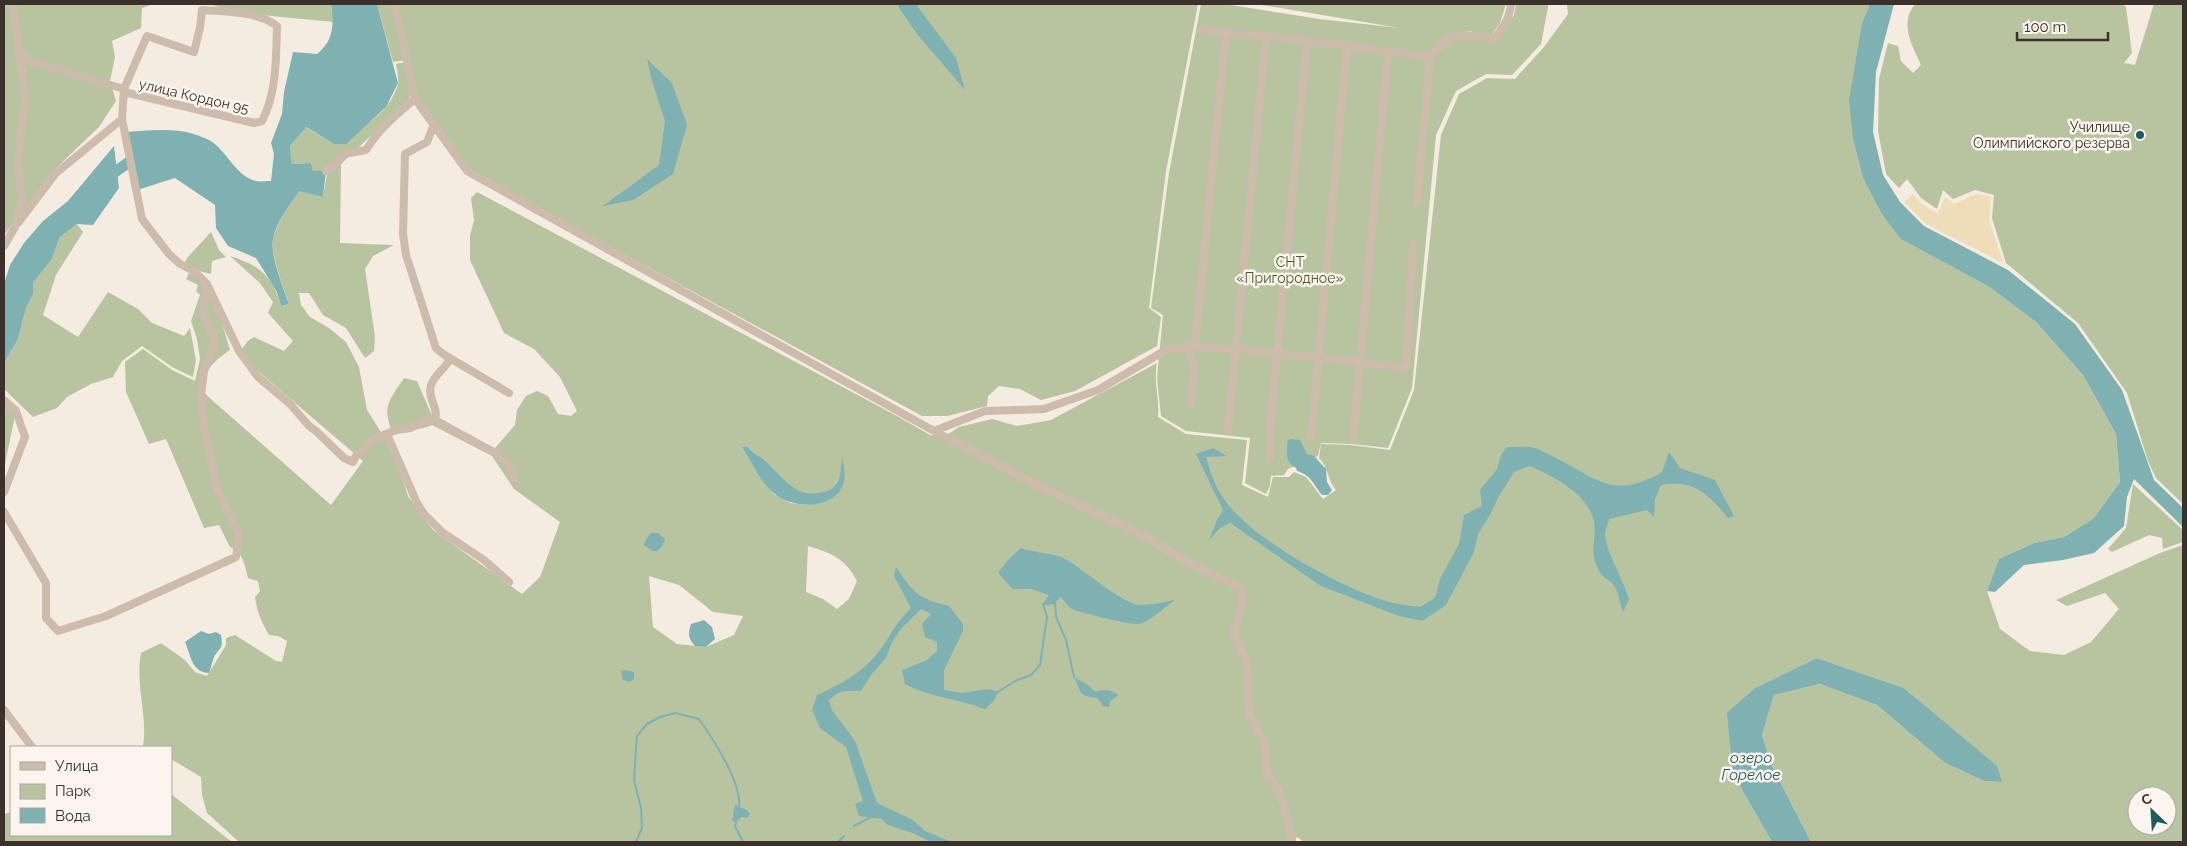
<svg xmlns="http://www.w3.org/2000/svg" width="2187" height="846" font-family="Raleway,sans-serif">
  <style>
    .green { fill: #b8c4a0; fill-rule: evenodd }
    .sand { fill: #efdcb8 }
    .water { fill: #7fb0b2 }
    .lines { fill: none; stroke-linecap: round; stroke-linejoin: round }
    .stream { stroke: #7fb0b2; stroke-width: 2 }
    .river { stroke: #7fb0b2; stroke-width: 11 }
    .minor { stroke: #cdbbac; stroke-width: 8 }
    .poi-dot { fill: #1f5a5e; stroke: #fbf5ee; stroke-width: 2 }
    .labels { text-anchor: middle; stroke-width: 5; stroke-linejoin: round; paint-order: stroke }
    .street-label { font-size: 14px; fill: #3b302b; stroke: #fbf5ee }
    .poi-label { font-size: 14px; fill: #3b302b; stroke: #fbf5ee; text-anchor: end }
    .park-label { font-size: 14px; fill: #4a5a2e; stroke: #fbf5ee }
    .water-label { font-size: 15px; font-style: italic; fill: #1f5a5e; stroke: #fbf5ee }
  </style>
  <rect width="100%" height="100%" fill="#f4ebe1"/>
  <path class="green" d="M4,4H153L142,8L141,28L112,41L115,57L110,81L116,101L99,127L53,171L4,235Z
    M208,4H331L333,22C292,18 248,16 208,4Z
    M377,4H1198L1166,171L1149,308L1161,317L1157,346L1075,391L1041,400L1020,389L999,386L988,396L987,406L947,416H922L469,170L418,98L407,60L393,62Z
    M1201,4H1224L1319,19L1400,28L1256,4H1506L1500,23L1490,37L1470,31L1459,34L1495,42L1514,15L1516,4H1548V7L1541,44L1512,75L1486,74L1456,91L1436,135L1412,388L1388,448L1352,444L1321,443L1318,456L1288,469L1284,475L1271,476L1270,486L1266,494L1245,483L1250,438L1186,431L1161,416L1157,378L1163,315L1151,308L1169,173Z
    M1567,4H1870L1862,23L1853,139L1863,178L1881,213L1902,239L1988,286L2036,322L2083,375L2116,434L2120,482L2094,518L2064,537L2034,543L1999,559L1987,591L2000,629L2030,651L2064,655L2091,642L2119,609L2105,593L2067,606L2056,600L2160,553L2183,545V842H1811L1772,766L1762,735L1774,695L1820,684L1877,705L1945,763L1984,781L2001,782L1996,766L1904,688L1817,658L1755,688L1733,774L1772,842H1304L1297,837L1294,842H239L207,813L202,795L201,777L171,759V747H143C148,716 135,685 141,653L161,643L185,660L195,672L207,676L226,645V638L235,635L276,661L282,662L287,641L278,636L269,635C262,623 257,612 255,597L260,591L258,581L248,578C245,566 243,552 230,547L219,525L204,528L166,439L149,444L126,392L125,362L143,349L172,370L195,381L200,359L197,339L191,321L200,295L196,291L198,285L186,279L189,273L182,269L187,258L211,232L219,250L226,257L212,261L211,274L199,271L198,277C214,297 223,325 230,350C214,361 201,372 204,393L331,505L363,461L252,366L241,350L248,341L254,337L284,351L293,341L268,313L273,302L260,283L230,256C259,265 273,276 281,306L289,304C284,289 270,254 273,239C277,222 290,205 299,190L323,197L327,174L313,171L311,163L292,164L290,146L305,127L334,144C359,130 390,114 398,84C399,78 397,70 396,64L404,62L411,91L409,100L341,164L340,243L394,245L373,256L365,269L375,337L374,351L365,358L346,328L323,315L309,293H299L301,305L310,317L329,328L346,342L359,367L367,410L381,432L390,440L408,496L433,530L522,594L540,577L560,522L514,489L492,456L432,425C417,432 408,427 394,435C381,408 388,402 404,378L417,381L433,418L462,434L495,448L515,425L517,410L526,396L537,391L548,396L558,414L571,416L577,411L560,377L534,349L504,333L470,260V236L474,220L471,198L477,192L897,416L930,435L945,436L959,427L992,419L1017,426L1051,420L1157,363C1153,382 1160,398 1158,417L1186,434L1247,440L1242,485L1268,497L1273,477H1289L1294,472L1306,477L1323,499L1336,490C1327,480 1329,468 1319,458L1321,444L1351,445L1390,450L1414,390L1441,135L1459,94L1487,78L1515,79L1544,47L1568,14ZM747,446C753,454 761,456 768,463C782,477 799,500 822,493C828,491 833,489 837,482C841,477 841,467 842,460L843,484L807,505L791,503L774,494L756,471L742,447ZM808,546C831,553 845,558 857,581L849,599L837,609L823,599L806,592ZM649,576L679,585L713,612L743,616L734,635L706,647L677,644L653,627ZM2137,796H2167V826H2137Z
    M1915,4H2123L2126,7L2132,53L2124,63L2135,65L2154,4H2183V504L2156,478L2148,461L2127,393L2078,323L2006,263L1992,218L1994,195L1975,190L1953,199L1943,190L1937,209L1921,198L1907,179L1899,188L1886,174L1878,131L1879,79L1888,43L1898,46L1901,61L1913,73L1921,65C1912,45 1899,24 1915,4Z
    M77,224L83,232L56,275L43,315L78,337L108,292L138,309L152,323L184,336L190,328L196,360L193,377L172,367L142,346L122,361L113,377L91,384L67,397L57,408L33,417L4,389V363L18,339L26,308L33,294V283L52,259L60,237Z
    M4,400L16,411L4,469Z
    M2133,484L2183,530V542L2163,549L2162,538L2149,535L2112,552L2108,549L2126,528Z
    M171,794L232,842H5L4,814L11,812V835H171Z"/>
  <path class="sand" d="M1913,194L1920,203L1938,214L1945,197L1954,204L1976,194L1991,197L1989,220L2003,262L1999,261L1926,224L1904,202Z"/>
  <path class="water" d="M331,4H377L398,83L386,107L346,144H334L306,127L290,146L292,164L311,163L313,171H326L323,197L299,191C290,205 276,222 273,239C270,256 283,287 289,304L281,306L277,292L256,258L228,246L216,228L215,205L175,178L137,190L125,132C153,130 183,126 209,140C227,150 235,176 256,181C260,182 267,181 271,181L274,154L271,143L282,114L284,92L293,52L317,54C334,40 334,25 331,4Z
    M899,4H917L918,7L956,58L965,90L917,34L899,8Z
    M1870,4H1894L1876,72L1873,132L1883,175L1900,202L1924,226L2008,270L2075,324L2122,390L2154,480L2183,508V527L2134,479L2127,497L2124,526L2094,553L2063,560L2024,565L1995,592L1987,591L1999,559L2034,543L2064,537L2094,518L2120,482L2116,434L2083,375L2036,322L1988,286L1901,239L1881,213L1863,178L1853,139L1849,100L1862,23Z
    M647,59L672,83L687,125L673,174L633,200L603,206L659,165L665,121L652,81Z
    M114,146L119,188L93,225L77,224L60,237L52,259L33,283V294L26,308L18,339L4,363V284L10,265L24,243L43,221L68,201Z
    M1291,439L1300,440L1307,454L1314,456L1326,469L1327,482L1332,490L1328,495H1322C1313,484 1311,475 1297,471L1296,468C1285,462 1286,452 1288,440Z
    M747,446C753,454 761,456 768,463C783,478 799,500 823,492C829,491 835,487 838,481C841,474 841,465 842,457C844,466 846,477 843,485C833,510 793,509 775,494C761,483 751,462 742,447Z
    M1507,447C1516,447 1526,446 1535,448C1540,449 1547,454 1552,456C1597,478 1612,501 1662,472L1669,452L1680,468L1715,480L1734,516L1728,518C1708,494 1694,479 1661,485L1655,499L1654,517L1647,510L1609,519C1608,524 1605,530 1605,535C1607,554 1623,579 1629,599L1623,612C1620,604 1619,594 1615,587C1610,578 1601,580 1596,564C1590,549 1597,536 1594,522C1589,494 1552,476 1530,466L1514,472L1499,496L1490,515L1478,534L1474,552L1446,605L1422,621L1399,616L1321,586L1230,523L1219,529L1209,540L1217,520L1223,510L1196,454L1213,448L1227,456L1206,457C1210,470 1214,485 1222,496C1247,537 1337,585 1382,600C1394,604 1407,605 1420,607L1435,598L1440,579L1459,544L1464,515L1482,506L1480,490L1497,469L1501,455Z
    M651,533H658L665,539L662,547L657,551H652L644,545L646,539Z
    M1021,548C1037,554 1055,552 1069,561C1084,570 1124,605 1140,605C1152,605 1164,602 1175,600C1166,606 1149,622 1139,624C1134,626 1078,612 1072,609C1068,606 1064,601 1061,597L1055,603L1043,604L1049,595L1031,589H1013L998,573L1009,559Z
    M896,567C914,593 917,598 949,606L963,624V631L944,670V690L961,693L989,689L998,692L994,701L985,709C959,699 929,697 905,684L902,670L927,660L937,651V642L925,637L922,624L931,614L921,609L901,629L892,642L886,658L871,675L861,691C848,691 837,689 829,701L832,710L855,741L877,803L913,820L925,831L952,842H931L913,833L888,825L881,819L859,816L855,804L863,801L846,747L820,728L812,710L817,695C840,684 861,674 877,654C890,638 895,623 911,608L894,576Z
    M704,620L712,627L715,639L706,647L695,646C688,639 688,633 691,624Z
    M201,631L209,634L216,632L221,635C223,651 221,645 214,657C212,662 211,668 209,673C191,672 191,655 185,642Z
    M1817,658L1904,688L1997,766L2002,782L1984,781L1945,763L1877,705L1820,684L1774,695L1762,735L1772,766L1811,842H1772L1733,774L1727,713L1755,688Z
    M625,670L634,672V678L630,682L623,680L621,671Z
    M1074,677L1088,685L1096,692C1102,689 1112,689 1118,695L1110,701L1109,707L1103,706L1097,698C1077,696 1082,692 1074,677Z
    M735,805L747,810L750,814L747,818L741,817L736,823L732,820Z"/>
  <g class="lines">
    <path class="stream" d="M998,692L1015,681L1031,675L1040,665L1047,617L1043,604L1055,603L1056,617L1066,640L1074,677
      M736,822L735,826L743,842
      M854,826L871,817
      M636,842L642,828L641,808L634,780L637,736L647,724L660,717L675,713L699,719C713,739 742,782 739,807
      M838,842L844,836"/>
    <path class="river" d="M105,179L139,155"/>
    <path class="minor" d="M395,4L415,99L467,171L934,431L985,411L1044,409L1098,390L1166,350L1195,346L1318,357L1406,368L1413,244
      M1201,30L1317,42L1430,57C1451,32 1462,32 1492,40C1502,31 1510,17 1511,4
      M18,52L30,61L124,89L122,119L142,219L169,254L180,264L194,271L207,284L239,351L258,377L290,404L309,426L316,431L344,458L353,462L356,456L376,438L396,430L411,428L423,422L435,420L499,455L507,461L515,480
      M124,92L254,123L262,121C277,93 276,57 277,26C260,12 224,11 202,10L200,28L194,52L147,36L124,89
      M434,124L427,142L405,154L403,234L406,255L436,348L443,354L509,393
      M326,171L338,162L344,154L366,150C379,129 397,114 415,99
      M1417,202L1430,57
      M18,223L55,174L122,119
      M4,246L15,227L22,202L18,161L25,97L13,4
      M4,400L16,411L25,437L4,492
      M1191,403L1194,366L1190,353L1195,346L1226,32
      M435,420C439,406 427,400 431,385C435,374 445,369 450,359
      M1228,430L1266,37
      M934,431L1039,486L1142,535L1192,565L1240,588L1243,602L1234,632L1247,661L1249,712L1265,745L1267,775L1278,789L1287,817L1292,842
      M387,434L417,503L424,514L442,532L484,560L509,582
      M1311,438L1347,46
      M1353,440L1388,51
      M1270,458V429L1307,42
      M4,512L46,583V618L58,631L106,616L236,557L239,535L217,488L204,427L201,396L204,371L215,342L203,310L207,284
      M4,710L32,747"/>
  </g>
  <circle class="poi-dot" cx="2140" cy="135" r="5"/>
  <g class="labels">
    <g class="street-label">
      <text transform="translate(194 96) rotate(13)" y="5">улица Кордон 95</text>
    </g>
    <g class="poi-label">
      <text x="2130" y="132">Училище<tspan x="2130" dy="16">Олимпийского резерва</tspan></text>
    </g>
    <g class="park-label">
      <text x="1290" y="267">СНТ<tspan x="1290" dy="16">«Пригородное»</tspan></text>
    </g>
    <g class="water-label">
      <text x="1751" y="763">озеро<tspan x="1751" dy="17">Горелое</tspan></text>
    </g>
  </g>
  <rect width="2187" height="846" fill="none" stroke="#3b302b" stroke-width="10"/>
  <rect x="10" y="746" width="162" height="90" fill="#fbf5ee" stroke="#aea6a0"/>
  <rect x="20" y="762" width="25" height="8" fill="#cdbbac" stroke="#aea6a0"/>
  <text x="55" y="771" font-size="15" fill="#3b302b">Улица</text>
  <rect x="20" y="784" width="25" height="15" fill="#b8c4a0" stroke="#aea6a0"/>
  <text x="55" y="796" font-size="15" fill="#3b302b">Парк</text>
  <rect x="20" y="808" width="25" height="15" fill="#7fb0b2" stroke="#aea6a0"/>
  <text x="55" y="821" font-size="15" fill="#3b302b">Вода</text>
  <g transform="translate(2152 811) rotate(335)"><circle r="24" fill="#fbf5ee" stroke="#aea6a0"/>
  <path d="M0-4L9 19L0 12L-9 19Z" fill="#1f5a5e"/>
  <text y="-8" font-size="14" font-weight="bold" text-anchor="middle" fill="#3b302b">С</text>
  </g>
  <path d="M2017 32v8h91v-8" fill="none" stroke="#3b302b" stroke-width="2.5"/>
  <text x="2024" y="32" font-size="15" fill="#3b302b" stroke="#fbf5ee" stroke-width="4" paint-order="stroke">100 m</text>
</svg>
